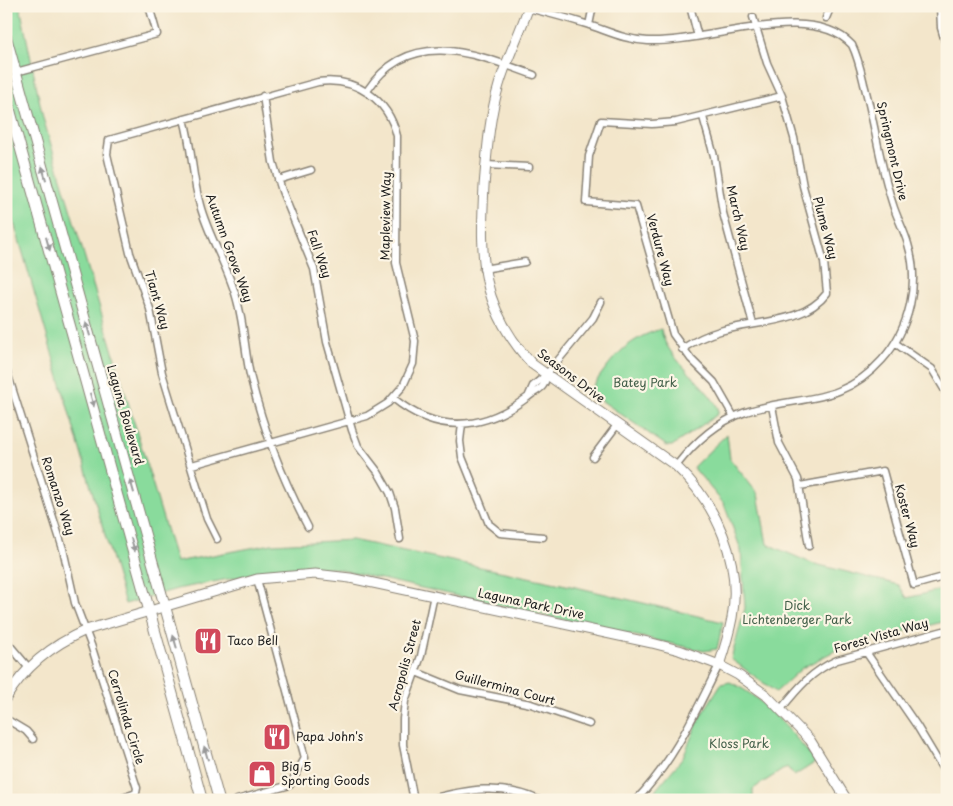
<svg xmlns="http://www.w3.org/2000/svg" width="953" height="806" font-family="'Playpen Sans',sans-serif">
  <style>
    .green { fill: #89db9c; stroke: #527c5c }
    .lines { fill: none; stroke-linecap: round; stroke-linejoin: round }
    .street-casing { stroke: #888174; stroke-width: 9 }
    .secondary-casing { stroke: #888174; stroke-width: 11 }
    .primary-casing { stroke: #888174; stroke-width: 12 }
    .street { stroke: #fff; stroke-width: 6 }
    .secondary { stroke: #fff; stroke-width: 9 }
    .primary { stroke: #fff; stroke-width: 10 }
    .oneway { fill: #999 }
    .labels { text-anchor: middle; stroke-width: 4.5; stroke-linejoin: round; paint-order: stroke }
    .street-label { font-size: 12px; fill: #1c1c1c; stroke: #fcf5e5 }
    .park-label { font-size: 12px; fill: #425f49; stroke: #fcf5e5 }
    .poi-label { font-size: 12px; fill: #1c1c1c; stroke: #fcf5e5; text-anchor: start }
  </style>
  <rect width="100%" height="100%" fill="#fcf5e5"/>
  <filter id="ink" filterUnits="userSpaceOnUse"><feTurbulence type="fractalNoise" baseFrequency=".02" numOctaves="2"/><feDisplacementMap in="SourceGraphic" scale="10" xChannelSelector="R" yChannelSelector="G"/><feConvolveMatrix kernelMatrix="1 2 1 2 8 2 1 2 1" color-interpolation-filters="sRGB"/></filter>
  <filter id="wash" filterUnits="userSpaceOnUse"><feTurbulence type="fractalNoise" baseFrequency=".0096" numOctaves="4" result="noise"/><feDisplacementMap in="SourceGraphic" scale="20" xChannelSelector="R" yChannelSelector="G"/><feGaussianBlur stdDeviation="1.12" result="paint"/><feColorMatrix in="noise" values="0 0 0 0 0 0 0 0 0 0 0 0 0 0 0 0 0 1.4 0 .05"/><feComposite in="paint" operator="in"/></filter>
  <g filter="url(#wash)">
    <rect width="100%" height="100%" fill="#f3e6cb"/>
    <path class="green" d="M14,6H20L43,118L176,562L272,544L352,540L580,588L723,622L717,649L704,651L332,568L275,570L177,589L125,604L6,195V9Z
      M661,329C665,358 704,381 718,408V414L672,446H667L589,392C610,361 624,340 661,329Z
      M727,434L730,459L758,494L767,544L811,563L899,585L907,598L947,588V621L844,646L802,668L776,692L731,659L745,608L741,550L724,504L693,467Z
      M730,682C766,699 791,732 816,762L794,776L787,767L753,789V800H647L682,759L700,717L721,684Z"/>
  </g>
  <g filter="url(#ink)">
    <g class="lines">
      <defs>
        <path id="street" d="M690,6L697,33
          M940,6L941,28L947,48
          M528,8C548,13 567,18 586,24C608,31 625,40 648,41C710,43 811,0 852,45C858,57 861,71 864,84C875,124 880,166 893,205C897,218 904,230 908,244C920,283 910,329 882,360C839,408 797,394 743,413C715,423 694,443 676,466
          M826,18L831,6
          M589,25L593,6
          M16,72L157,34L149,6
          M367,91C410,26 476,54 534,75
          M263,96L273,162L282,191L314,269L327,342L352,430L358,446L378,472L390,493L395,508L400,539
          M703,117L714,156L723,213L753,324
          M184,119C192,147 192,177 200,205C209,239 230,269 238,304C244,327 245,351 250,375C264,431 281,476 308,527
          M486,165L529,167
          M278,180L311,170
          M483,269L525,262
          M895,343L932,369L947,394
          M682,349C694,341 706,335 720,331C755,321 804,324 827,293L824,262L803,186L794,138L782,96L767,63L753,17
          M6,369L63,549L75,603L91,645L137,788L136,793L118,800
          M529,395L533,386L546,375L593,318L601,302
          M393,398C438,435 484,430 528,397C536,390 546,389 546,375
          M772,406L779,443L798,479L809,546
          M734,417L714,382L691,359L673,334L636,206L586,202L589,156L601,121L652,124L676,122L782,96
          M462,424L460,441L462,457L489,524L500,533L543,537
          M593,457L617,425
          M192,465L367,416L388,403L403,386L413,364L415,341L396,263L397,136C388,99 356,77 318,82L109,140L107,154L130,253L150,309L162,373L207,519L217,539
          M800,486L883,471L914,585L947,576
          M6,641L28,667
          M866,652L917,726L947,776
          M416,672L460,690L531,704L589,724
          M781,709C798,688 812,671 837,660L947,630
          M6,719L26,731L33,739
          M237,800L290,785L305,758L257,579
          M414,800L403,745V719L405,701L421,656L434,595
          M428,800C467,789 501,783 539,800
          M636,800C674,761 695,713 719,665"/>
        <path id="secondary" d="M529,6C520,33 507,58 499,85C489,118 487,152 484,186C480,259 480,307 532,364L676,466C717,504 742,562 732,618C729,634 724,650 719,665
          M6,698C25,666 52,645 86,630L257,579L315,574L350,578L652,643L679,650L719,665L738,675L766,695L810,740L847,800"/>
        <path id="primary" d="M6,37L219,800
          M6,96L202,800"/>
      </defs>
      <use href="#street" class="street-casing"/>
      <use href="#secondary" class="secondary-casing"/>
      <use href="#primary" class="primary-casing"/>
      <use href="#street" class="street"/>
      <use href="#secondary" class="secondary"/>
      <use href="#primary" class="primary"/>
    </g>
    <defs><path id="oneway-solid" d="M-6-.8H1V-3.2L6.5 0L1 3.2V.8H-6Z" transform="scale(1.25)"/></defs>
    <g class="oneway">
      <use href="#oneway-solid" transform="translate(44 173) rotate(-106)"/>
      <use href="#oneway-solid" transform="translate(48 244) rotate(74)"/>
      <use href="#oneway-solid" transform="translate(88 329) rotate(-106)"/>
      <use href="#oneway-solid" transform="translate(92 400) rotate(74)"/>
      <use href="#oneway-solid" transform="translate(132 486) rotate(-106)"/>
      <use href="#oneway-solid" transform="translate(133 545) rotate(74)"/>
      <use href="#oneway-solid" transform="translate(175 642) rotate(-106)"/>
      <use href="#oneway-solid" transform="translate(206 753) rotate(-106)"/>
    </g>
  </g>
  <defs>
    <symbol id="restaurant-square" viewBox="-11 -11 22 22"><rect x="-9" y="-9" width="18" height="18" rx="4" fill="#d1495b" stroke="#fcf5e5"/><path d="M-5-6h1v4h1v-4h1v4h1v-4h1v5L-1.5 .5V6h-2V.5L-5-1ZM5-6V6H3V1.5H1.5Q1.5-4 5-6Z" fill="#fff"/></symbol>
    <symbol id="shop-square" viewBox="-11 -11 22 22"><rect x="-9" y="-9" width="18" height="18" rx="4" fill="#d1495b" stroke="#fcf5e5"/><path d="M-5-2.5h2.3a2.7 3.5 0 0 1 5.4 0H5L5.5 6h-11ZM-1.5-2.5h3a1.5 2.3 0 0 0-3 0Z" fill="#fff"/></symbol>
  </defs>
  <g fill-rule="evenodd">
    <use href="#restaurant-square" x="192" y="625" width="32" height="32"/>
    <use href="#restaurant-square" x="261" y="721" width="32" height="32"/>
    <use href="#shop-square" x="246" y="758" width="32" height="32"/>
  </g>
  <g class="labels">
    <g class="street-label">
      <text transform="translate(892 151) rotate(77)" y="4">Springmont Drive</text>
      <text transform="translate(386 216) rotate(-89)" y="4">Mapleview Way</text>
      <text transform="translate(738 218) rotate(77)" y="4">March Way</text>
      <text transform="translate(825 228) rotate(75)" y="4">Plume Way</text>
      <text transform="translate(229 248) rotate(70)" y="4">Autumn Grove Way</text>
      <text transform="translate(660 250) rotate(75)" y="4">Verdure Way</text>
      <text transform="translate(319 254) rotate(71)" y="4">Fall Way</text>
      <text transform="translate(157 300) rotate(74)" y="4">Tiant Way</text>
      <text transform="translate(571 376) rotate(37)" y="4">Seasons Drive</text>
      <text transform="translate(125 415) rotate(74)" y="4">Laguna Boulevard</text>
      <text transform="translate(58 496) rotate(72)" y="4">Romanzo Way</text>
      <text transform="translate(907 516) rotate(75)" y="4">Koster Way</text>
      <text transform="translate(531 604) rotate(12)" y="4">Laguna Park Drive</text>
      <text transform="translate(881 636) rotate(-16)" y="4">Forest Vista Way</text>
      <text transform="translate(405 665) rotate(-75)" y="4">Acropolis Street</text>
      <text transform="translate(505 688) rotate(15)" y="4">Guillermina Court</text>
      <text transform="translate(126 717) rotate(73)" y="4">Cerrolinda Circle</text>
    </g>
    <g class="park-label">
      <text x="645" y="387">Batey Park</text>
      <text x="797" y="610">Dick<tspan x="797" dy="14">Lichtenberger Park</tspan></text>
      <text x="739" y="748">Kloss Park</text>
    </g>
    <g class="poi-label">
      <text x="227" y="645">Taco Bell</text>
      <text x="296" y="741">Papa John's</text>
      <text x="281" y="771">Big 5<tspan x="281" dy="14">Sporting Goods</tspan></text>
    </g>
  </g>
  <rect width="953" height="806" fill="none" stroke="#fcf5e5" stroke-width="25"/>
</svg>
